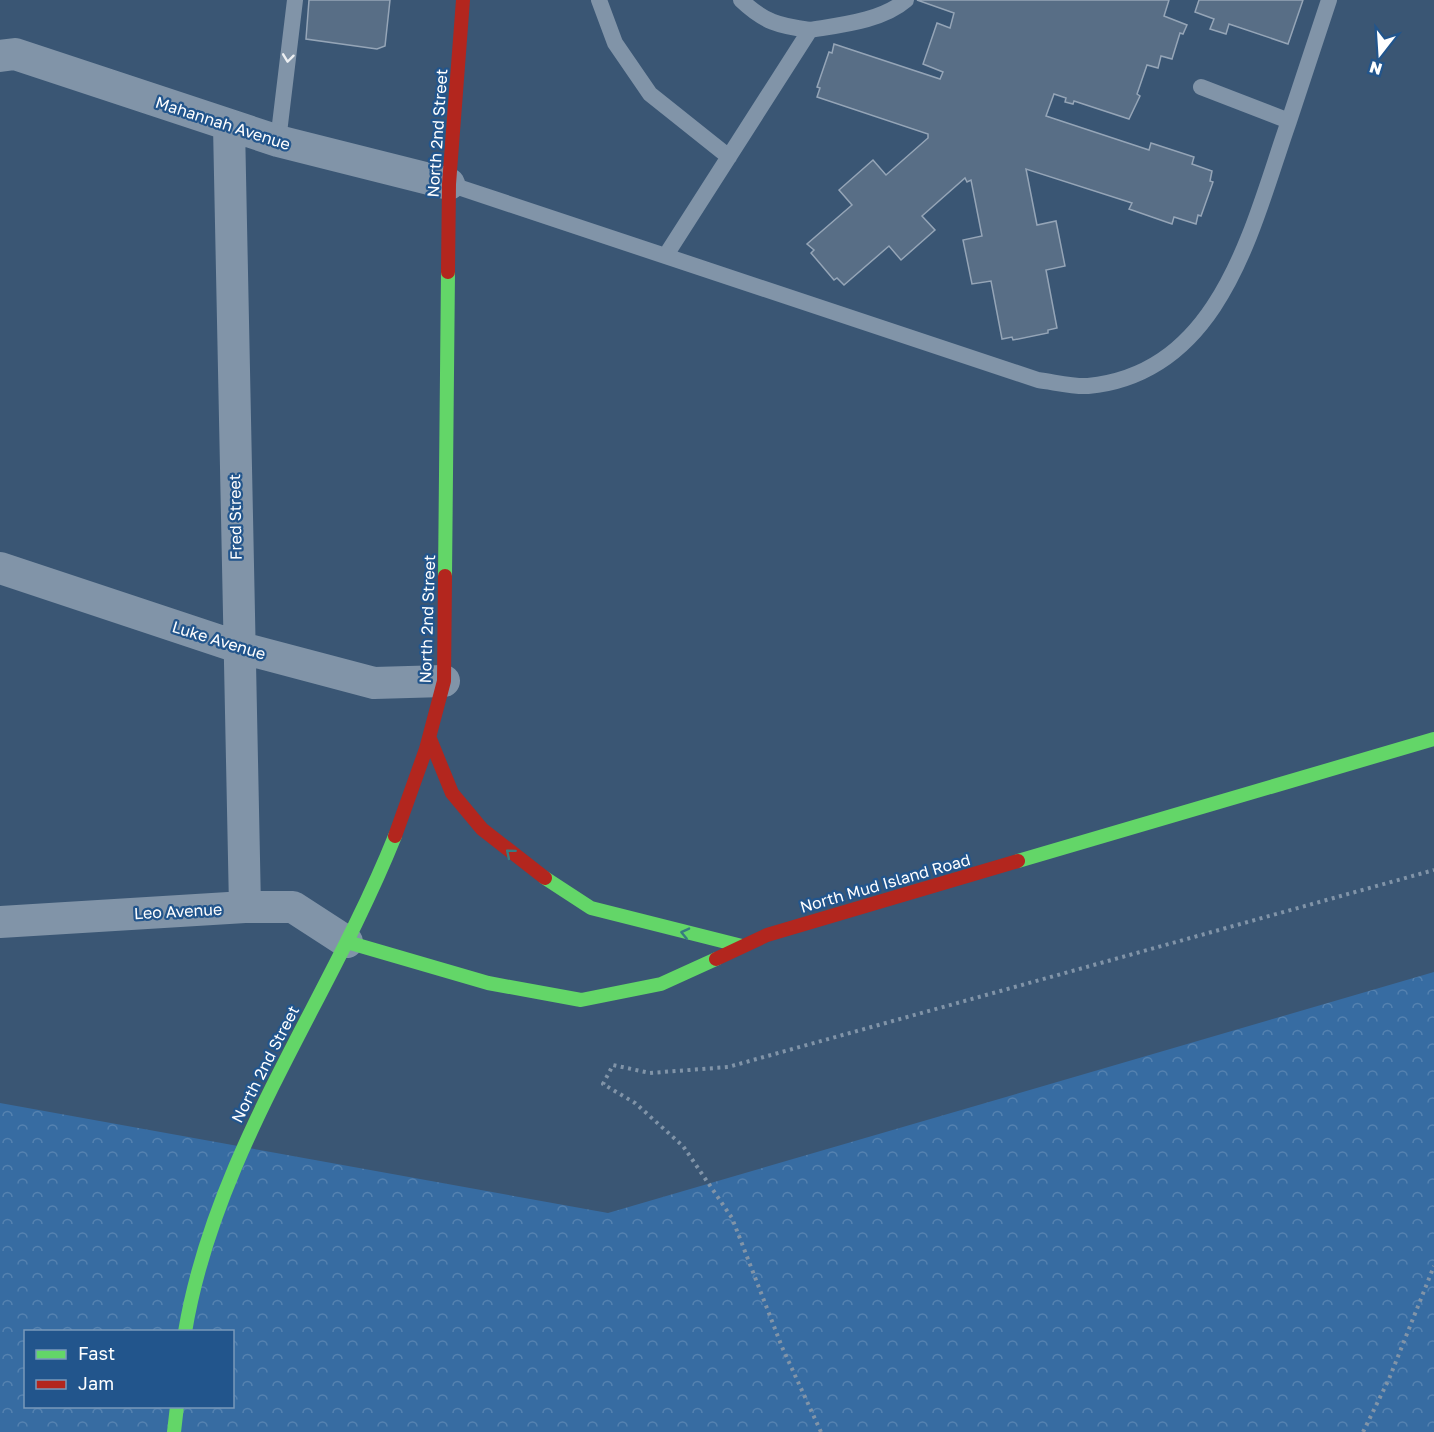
<svg xmlns="http://www.w3.org/2000/svg" width="1434" height="1432" font-family="'Golos Text',sans-serif">
  <style>
    .forest { fill: url(#forest-crowns); fill-rule: evenodd }
    .building { fill: #586e86; stroke: #95a5b7; stroke-width: 1.5 }
    .lines { fill: none; stroke-linecap: round; stroke-linejoin: round }
    .path { stroke: #8194a8; stroke-width: 4; stroke-dasharray: 3 4.5; stroke-linecap: butt }
    .lane { stroke: #8194a8; stroke-width: 16 }
    .street { stroke: #8194a8; stroke-width: 32 }
    .fast { stroke: #63d668; stroke-width: 14 }
    .jam { stroke: #b3261e; stroke-width: 14 }
    .oneway { stroke: #eceff2 }
    .oneway2 { stroke: #367c81 }
    .labels { text-anchor: middle; stroke-width: 4.5; stroke-linejoin: round; paint-order: stroke }
    .street-label { font-size: 16px; fill: #fff; stroke: #22558c }
  </style>
  <defs>
    <pattern id="forest-crowns" width="20" height="18" patternUnits="userSpaceOnUse" patternTransform="scale(1.5)"><rect width="20" height="18" fill="#376ca2"/><path d="M2 6a3 3 0 1 1 6 0M12 15a3 3 0 1 1 6 0" fill="none" stroke="#5582b0"/></pattern>
  </defs>
  <rect width="100%" height="100%" fill="#3a5674"/>
  <path class="forest" d="M1434,972V1432H0V1103L608,1213ZM26,1332H232V1406H26Z"/>
  <path class="building" d="M309,0H390L385,46L377,49L306,39Z
    M917,0H1169L1164,16L1187,25L1183,34L1180,33L1172,59L1161,56L1158,68L1147,65L1137,94L1140,96L1129,119L1074,101L1073,104L1065,102L1066,98L1054,94L1046,116L1149,150L1151,143L1194,157L1192,164L1212,171L1210,181L1213,182L1201,216L1198,215L1196,224L1174,217L1172,224L1129,209L1132,203L1026,169L1037,225L1056,221L1065,266L1046,270L1057,328L1048,330V333L1013,340L1012,337L1002,339L991,281L972,284L963,240L982,236L971,180L967,182L965,178L922,216L935,230L901,260L889,246L844,285L837,278L834,280L811,253L814,250L807,244L852,205L839,190L873,160L886,175L928,138V134L817,97L820,88L817,87L829,52L832,53L834,44L940,79L943,72L923,64L937,23L950,28L954,13Z
    M1199,0H1303L1288,44L1229,24L1226,34L1210,29L1214,19L1195,12Z"/>
  <g class="lines">
    <path class="path" d="M821,1432L782,1347L732,1218L683,1146L635,1103L603,1084L613,1065L650,1073L728,1067L1434,870
      M1363,1432L1389,1379L1434,1266"/>
    <path class="lane" d="M599,0L615,43L650,94L729,157
      M741,0C764,22 779,26 810,30
      M1289,121L1329,0
      M278,141L295,0
      M449,184L1038,380C1054,382 1073,387 1088,386C1222,373 1252,226 1289,121L1201,87
      M666,255L810,30C840,25 882,21 906,0"/>
    <path class="street" d="M0,56L15,54L278,141L449,184
      M229,126L245,907
      M0,568L238,647L374,683L444,681
      M0,922L245,907H293L347,942"/>
    <path class="fast" d="M445,576L448,272
      M1018,861L1434,739
      M545,878L591,908L742,946
      M347,942L488,983L581,1000L661,984L716,959
      M185,1332C215,1152 328,1003 395,836
      M174,1432L177,1406"/>
    <path class="jam" d="M448,272L449,184L463,0
      M430,739L452,793L482,829L545,878
      M395,836L426,749L444,681L445,576
      M716,959L767,935L1018,861"/>
  </g>
  <defs><path id="oneway-chevron" d="M-2-3.5L2.5 0L-2 3.5" fill="none" stroke-width="1.6" stroke-linecap="round" stroke-linejoin="round" transform="scale(1.5)"/></defs>
  <use class="oneway" href="#oneway-chevron" transform="translate(288 58) rotate(97)"/>
  <g class="oneway2">
    <use href="#oneway-chevron" transform="translate(510 853) rotate(-140)"/>
    <use href="#oneway-chevron" transform="translate(685 933) rotate(-167)"/>
  </g>
  <g class="labels">
    <g class="street-label">
      <text transform="translate(223 123) rotate(18)" y="6">Mahannah Avenue</text>
      <text transform="translate(437 133) rotate(-86)" y="6">North 2nd Street</text>
      <text transform="translate(235 517) rotate(-91)" y="6">Fred Street</text>
      <text transform="translate(427 619) rotate(-88)" y="6">North 2nd Street</text>
      <text transform="translate(219 640) rotate(17)" y="6">Luke Avenue</text>
      <text transform="translate(885 883) rotate(-16)" y="6">North Mud Island Road</text>
      <text transform="translate(178 911) rotate(-3)" y="6">Leo Avenue</text>
      <text transform="translate(265 1064) rotate(-63)" y="6">North 2nd Street</text>
    </g>
  </g>
  <rect x="24" y="1330" width="210" height="78" fill="#22558c" stroke="#7a99ba" stroke-width="1.5"/>
  <rect x="36" y="1350" width="30" height="9" fill="#63d668" stroke="#7a99ba" stroke-width="1.5"/>
  <text x="78" y="1360" font-size="18" fill="#ffffff">Fast</text>
  <rect x="36" y="1380" width="30" height="9" fill="#b3261e" stroke="#7a99ba" stroke-width="1.5"/>
  <text x="78" y="1390" font-size="18" fill="#ffffff">Jam</text>
  <g transform="translate(1380 54) rotate(197)" stroke="#22558c" stroke-width="4.5" paint-order="stroke">
  <path d="M0-4.5L10 22L0 15L-10 22Z" fill="#ffffff"/>
  <text y="-9" font-size="16" font-weight="bold" text-anchor="middle" fill="#ffffff">N</text>
  </g>
</svg>
